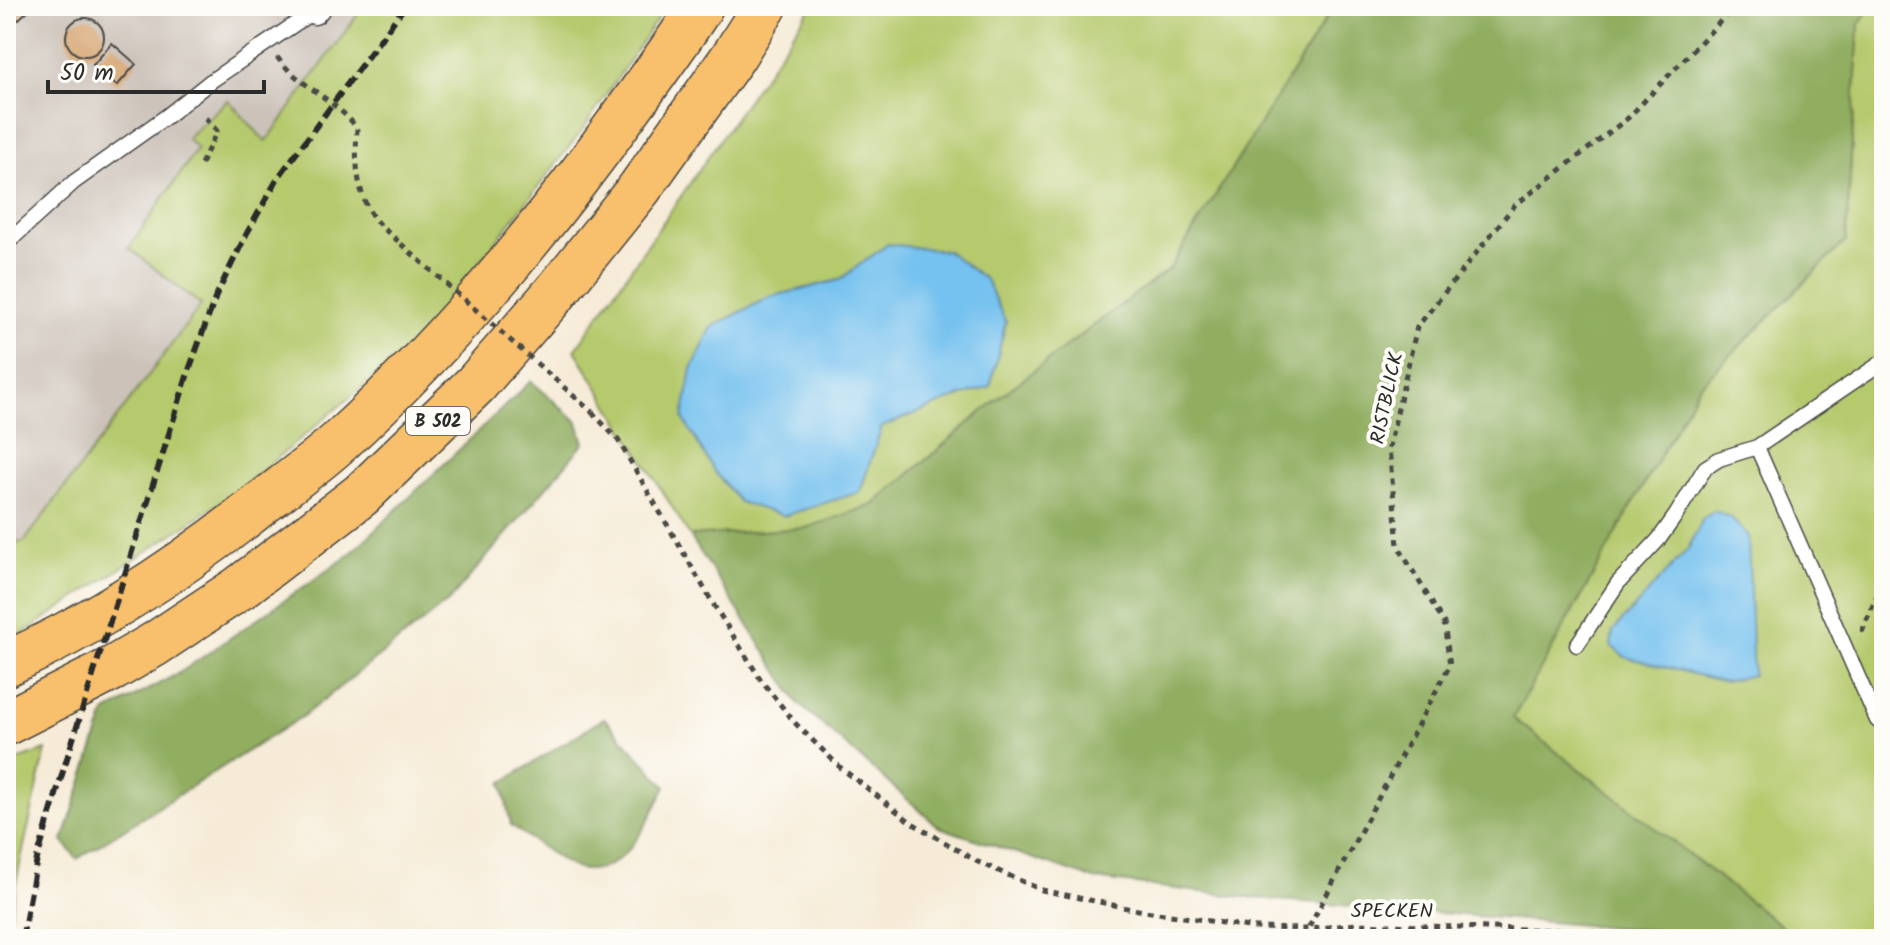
<svg xmlns="http://www.w3.org/2000/svg" width="1890" height="945" font-family="Kalam,sans-serif">
  <style>
    .industrial { fill: #ccc2b9 }
    .green { fill: #b5c96d; stroke: #707a4c; stroke-width: 2 }
    .forest { fill: #90ad60; stroke: #5e6c46; stroke-width: 2 }
    .water { fill: #75c1ef; stroke: #50768d; stroke-width: 2 }
    .building { fill: #daad7f }
    .lines { fill: none; stroke-linecap: round; stroke-linejoin: round }
    .lane-casing { stroke: #494845; stroke-width: 17 }
    .street-casing { stroke: #494845; stroke-width: 29 }
    .highway-casing { stroke: #494845; stroke-width: 47 }
    .path { stroke: #494845; stroke-width: 5; stroke-dasharray: 6 6; stroke-linecap: butt }
    .lane { stroke: #fff; stroke-width: 14 }
    .street { stroke: #fff; stroke-width: 26 }
    .highway { stroke: #f8bf6c; stroke-width: 44 }
    .rail { stroke: #2b2b2b; stroke-width: 6; stroke-dasharray: 12 6; stroke-linecap: butt }
    .path-bridge { stroke: #494845; stroke-width: 5; stroke-dasharray: 6 6; stroke-linecap: butt }
    .labels { text-anchor: middle; stroke-width: 8; stroke-linejoin: round; paint-order: stroke }
    .shield { fill: #fdfcf7; stroke: #6a6a68; stroke-width: 2 }
    .shield-label { font-size: 18px; font-weight: bold; fill: #2b2b2b }
    .street-label { font-size: 20px; fill: #2b2b2b; stroke: #fdfcf7 }
  </style>
  <rect width="100%" height="100%" fill="#fdfcf7"/>
  <filter id="ink" filterUnits="userSpaceOnUse"><feTurbulence type="fractalNoise" baseFrequency=".0125" numOctaves="2"/><feDisplacementMap in="SourceGraphic" scale="16" xChannelSelector="R" yChannelSelector="G"/><feConvolveMatrix kernelMatrix="1 2 1 2 8 2 1 2 1" color-interpolation-filters="sRGB"/></filter>
  <filter id="wash" filterUnits="userSpaceOnUse"><feTurbulence type="fractalNoise" baseFrequency=".006" numOctaves="4" result="noise"/><feDisplacementMap in="SourceGraphic" scale="32" xChannelSelector="R" yChannelSelector="G"/><feGaussianBlur stdDeviation="1.8" result="paint"/><feColorMatrix in="noise" values="0 0 0 0 0 0 0 0 0 0 0 0 0 0 0 0 0 1.4 0 .05"/><feComposite in="paint" operator="in"/></filter>
  <g filter="url(#wash)">
    <rect width="100%" height="100%" fill="#f6ebd7"/>
    <path class="industrial" d="M6,6H364L265,143L228,100L188,139L197,149L130,248L201,305L24,542L6,544Z"/>
    <path class="green" d="M364,6H666L584,128L421,338L239,490L17,637L6,641V544L24,542L201,305L129,248L197,149L187,138L228,100L266,142Z
      M812,6H1334L1170,268L1001,396L873,505L806,528L690,536L575,350Z
      M1871,6H1884V939H1798L1513,718L1699,386L1846,241L1859,23Z
      M46,750L21,859L6,937V764Z"/>
    <path class="forest" d="M1334,6H1871L1859,24L1846,241L1699,386L1513,718L1798,939H1756L1243,897L1094,879L939,827L799,704L690,536L806,528L873,505L1001,396L1170,268Z
      M531,381L578,422L584,443L449,601L303,716L77,859L63,841L105,713L181,672L348,556Z
      M604,718L666,787C647,820 626,879 578,869C567,867 523,833 511,825L502,783Z"/>
    <path class="water" d="M888,244L947,251L986,280L1006,322L990,387L952,399L882,427L860,492L784,516L739,502L714,471L683,418L692,369L712,327L769,297L839,280Z
      M1714,511L1730,517L1748,536L1753,675L1725,682L1625,657L1611,646L1613,631L1688,549L1703,519Z"/>
    <g id="blocks">
      <path class="building" d="M6,6H33L6,31Z
        M66 37a19 19 0 1 1 38 0a19 19 0 1 1-38 0Z
        M112,43L136,64L117,86L93,65Z"/>
    </g>
  </g>
  <g filter="url(#ink)">
    <use href="#blocks" fill-opacity="0" stroke="#494845" stroke-width="2"/>
    <g class="lines">
      <defs>
        <path id="lane" d="M6,244L74,182L167,116L211,81L314,11
          M1884,361L1757,447L1877,720L1884,725
          M1577,645L1618,583L1659,539L1676,515L1705,468L1719,459L1757,447"/>
        <path id="street" d="M314,11L318,6"/>
        <path id="highway" d="M6,664C96,623 180,568 257,507C284,486 312,466 338,443C447,344 542,230 628,110C653,76 678,42 701,6
          M6,723L114,668L155,644L241,587L361,495L476,384L556,292L639,189L733,57L765,6"/>
      </defs>
      <use href="#lane" class="lane-casing"/>
      <use href="#street" class="street-casing"/>
      <use href="#highway" class="highway-casing"/>
      <path class="path" d="M277,57C299,86 335,99 357,128C355,159 356,197 377,222C384,230 394,237 401,244
        M201,164L217,131L202,114
        M592,412L618,440L715,607L763,683L796,724L841,768L912,823L978,862L1042,890L1132,909L1255,928L1308,929L1357,924L1589,931L1628,939
        M1862,632L1884,578
        M1306,939L1308,929L1450,665L1444,623L1398,546L1389,447L1417,327L1514,206L1628,118L1735,6"/>
      <use href="#lane" class="lane"/>
      <use href="#street" class="street"/>
      <use href="#highway" class="highway"/>
      <path class="rail" d="M22,939L37,859L64,768L189,370L216,296L247,233L278,178L405,6"/>
      <path class="path-bridge" d="M401,244L592,412"/>
    </g>
  </g>
  <g class="labels">
    <rect class="shield" x="406" y="407" width="64" height="28" rx="6"/>
    <g class="shield-label">
      <text x="438" y="427">B 502</text>
    </g>
    <g class="street-label">
      <text transform="translate(1386 398) rotate(-78)" y="7">RISTBLICK</text>
      <text x="1392" y="917">SPECKEN</text>
    </g>
  </g>
  <rect width="1890" height="945" fill="none" stroke="#fdfcf7" stroke-width="32"/>
  <path d="M48 80v12h216v-12" fill="none" stroke="#2b2b2b" stroke-width="4"/>
  <text x="60" y="80" font-size="24" fill="#2b2b2b" stroke="#fdfcf7" stroke-width="6" paint-order="stroke">50 m</text>
</svg>
